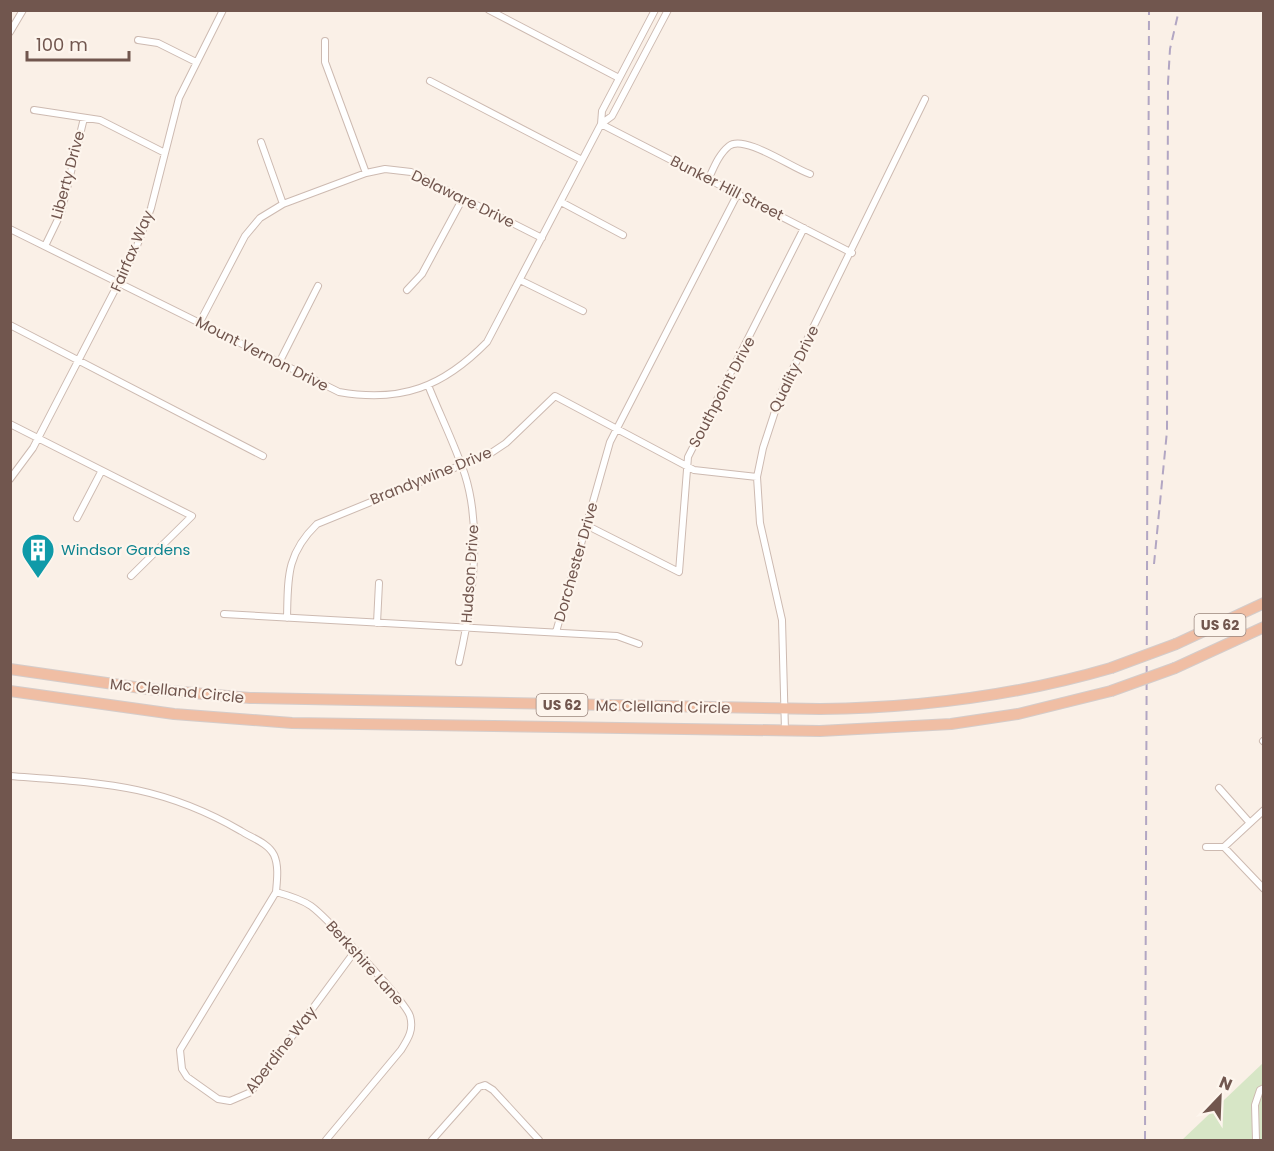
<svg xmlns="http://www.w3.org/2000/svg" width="1274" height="1151" font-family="Poppins,sans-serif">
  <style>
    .green { fill: #d7e6c6 }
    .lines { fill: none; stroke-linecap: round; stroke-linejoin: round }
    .minor-casing { stroke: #cdbab1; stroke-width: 8 }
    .trunk-casing { stroke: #d4ccca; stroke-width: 12 }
    .minor { stroke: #fff; stroke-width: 6 }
    .trunk { stroke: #f0bea4; stroke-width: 10 }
    .rail { stroke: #b2a6c3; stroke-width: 2; stroke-dasharray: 9 6; stroke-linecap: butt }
    .trunk-bridge-casing { stroke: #d4ccca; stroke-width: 12; stroke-linecap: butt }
    .trunk-bridge { stroke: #f0bea4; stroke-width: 10 }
    .labels { text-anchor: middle; stroke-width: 4.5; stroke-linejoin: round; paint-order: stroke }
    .shield { fill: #fdf5ed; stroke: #9b867e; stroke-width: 1.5 }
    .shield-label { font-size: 14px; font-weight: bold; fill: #71564e }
    .street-label { font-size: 15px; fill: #71564e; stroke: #fdf5ed }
    .culture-label { font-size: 15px; fill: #0d838f; stroke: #fdf5ed; text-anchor: start }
  </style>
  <rect width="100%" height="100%" fill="#faf0e7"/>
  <path class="green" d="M1263,1063V1140H1182Z"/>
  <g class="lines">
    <defs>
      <path id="minor" d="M489,10L619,78
        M10,32L23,10
        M138,40L158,43L196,62
        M325,41V62L366,173
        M430,81L582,160
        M34,110L100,120L165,153
        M601,124L852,253
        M601,124L612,116L668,10
        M261,142L283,204
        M709,178C714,167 719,154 729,146C744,134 792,168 810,174
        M561,202L623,235
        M10,229L339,392C401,403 443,387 487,342L601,124L602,111L655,10
        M45,246L61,213L84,118
        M520,280L583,311
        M407,290L422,274L463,198
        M200,322L245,236L260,218L283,204L366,173L385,169L411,172L542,238
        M10,325L263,456
        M279,363L318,286
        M428,385C440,415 455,445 465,475C483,532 472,605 459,662
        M10,424L192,516L131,576
        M10,479L33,448L135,251L151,208L179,98L223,10
        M77,518L101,472
        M586,525L679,572L688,457L804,228
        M224,614L617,636L639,644
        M287,618C288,578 286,554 317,524L491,453L506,443L555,396L694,470L757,477
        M377,623L379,583
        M556,632L610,442L738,193
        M785,731L782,620L760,523L757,477L763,448L781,393L925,99
        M1263,741L1264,742
        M10,776C101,783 160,784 241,831C252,838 268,843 274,855C279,866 277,880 276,892L180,1050L182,1069L187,1077L218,1099L230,1101L251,1092L355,951
        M1219,788L1250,823
        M1206,847H1224L1264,810
        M1224,847L1264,889
        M276,892C287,895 301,899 311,906C325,916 406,1002 410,1016C414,1030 408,1039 401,1050L326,1140
        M432,1140L479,1087L485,1085L493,1090L539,1140
        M1256,1140L1255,1105L1260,1090L1264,1088"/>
      <path id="trunk" d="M1176,644L1264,603
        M1175,668L1264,627
        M10,669L148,689L250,698L820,709C920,708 1015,696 1111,668
        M10,691L174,714L292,723L820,731L951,724L1018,714L1111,691"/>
    </defs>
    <use href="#minor" class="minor-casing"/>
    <use href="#trunk" class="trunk-casing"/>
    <use href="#minor" class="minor"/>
    <use href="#trunk" class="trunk"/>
    <path class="rail" d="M1154,564L1167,431L1168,83L1170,49L1179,10
      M1145,1140L1149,10"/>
    <defs>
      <path id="trunk-bridge" d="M1111,668L1176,644
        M1111,691L1175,668"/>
    </defs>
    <use href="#trunk-bridge" class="trunk-bridge-casing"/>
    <use href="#trunk-bridge" class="trunk-bridge"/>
  </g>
  <defs>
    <symbol id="building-pin" viewBox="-11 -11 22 30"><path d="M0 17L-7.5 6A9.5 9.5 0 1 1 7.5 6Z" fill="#0f9aa8" stroke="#fdf5ed"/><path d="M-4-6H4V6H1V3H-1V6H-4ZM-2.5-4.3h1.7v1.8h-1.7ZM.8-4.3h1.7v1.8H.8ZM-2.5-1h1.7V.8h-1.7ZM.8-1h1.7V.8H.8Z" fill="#fff"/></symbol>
  </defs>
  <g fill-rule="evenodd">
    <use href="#building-pin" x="19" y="531" width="38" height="52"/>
  </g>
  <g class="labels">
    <g class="shield">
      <rect x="1194.5" y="614" width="51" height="22" rx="4.5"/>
      <rect x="536.5" y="694" width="51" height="22" rx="4.5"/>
    </g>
    <g class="shield-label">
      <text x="1220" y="630">US 62</text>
      <text x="562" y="710">US 62</text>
    </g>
    <g class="street-label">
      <text transform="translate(68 175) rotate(-75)" y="5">Liberty Drive</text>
      <text transform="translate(727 188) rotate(27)" y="5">Bunker Hill Street</text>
      <text transform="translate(463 199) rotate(26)" y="5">Delaware Drive</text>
      <text transform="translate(132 251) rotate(-67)" y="5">Fairfax Way</text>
      <text transform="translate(262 354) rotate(27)" y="5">Mount Vernon Drive</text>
      <text transform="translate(794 369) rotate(-64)" y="5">Quality Drive</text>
      <text transform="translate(722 392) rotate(-62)" y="5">Southpoint Drive</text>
      <text transform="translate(431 476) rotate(-22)" y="5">Brandywine Drive</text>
      <text transform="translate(576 562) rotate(-74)" y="5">Dorchester Drive</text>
      <text transform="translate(470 574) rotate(-86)" y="5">Hudson Drive</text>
      <text transform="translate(177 691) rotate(6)" y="5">Mc Clelland Circle</text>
      <text transform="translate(663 707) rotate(1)" y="5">Mc Clelland Circle</text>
      <text transform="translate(365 963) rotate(48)" y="5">Berkshire Lane</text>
      <text transform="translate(281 1050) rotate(-52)" y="5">Aberdine Way</text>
    </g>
    <g class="culture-label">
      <text x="61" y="555">Windsor Gardens</text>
    </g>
  </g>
  <rect width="1274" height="1151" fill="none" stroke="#71564e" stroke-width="24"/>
  <g transform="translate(1220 1097) rotate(23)" stroke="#fdf5ed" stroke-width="4.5" paint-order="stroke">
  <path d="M0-4.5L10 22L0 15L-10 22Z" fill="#71564e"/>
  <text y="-9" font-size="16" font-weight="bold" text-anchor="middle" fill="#71564e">N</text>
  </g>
  <path d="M27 51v9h102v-9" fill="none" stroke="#71564e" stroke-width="3"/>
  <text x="36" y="51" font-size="18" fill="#71564e" stroke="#fdf5ed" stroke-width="4.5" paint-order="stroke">100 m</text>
</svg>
